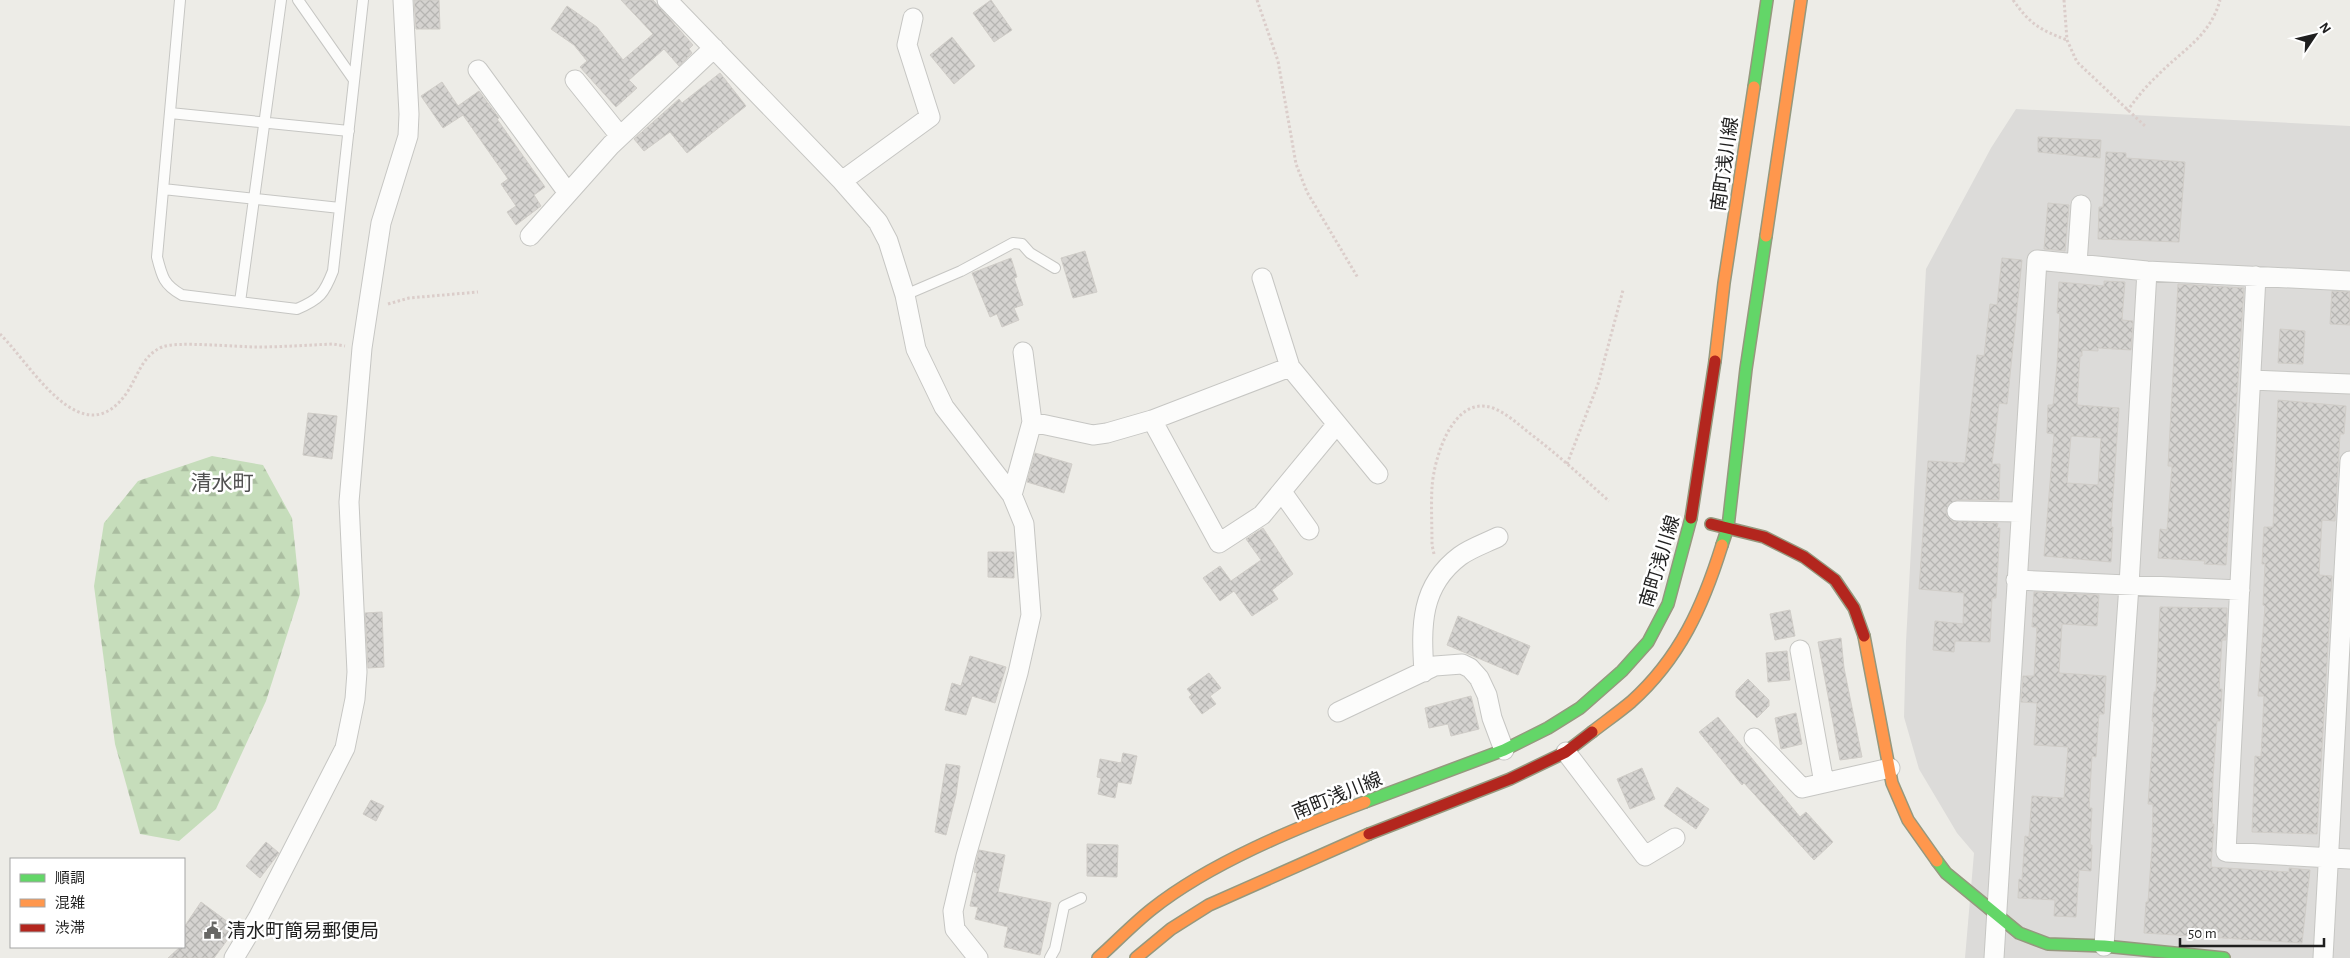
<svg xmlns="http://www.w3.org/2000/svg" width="2350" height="958" font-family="'Alegreya Sans','Noto Sans JP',sans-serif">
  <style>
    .residential { fill: #dcdbd9 }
    .forest { fill: url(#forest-firs) }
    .building { fill: url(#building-cross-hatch); stroke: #d0cdc8; fill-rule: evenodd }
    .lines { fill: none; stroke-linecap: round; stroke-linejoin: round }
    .lane-casing { stroke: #c6c6c3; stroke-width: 12 }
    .street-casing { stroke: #c6c6c3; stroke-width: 21 }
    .fast-casing { stroke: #95987e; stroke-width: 14 }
    .slow-casing { stroke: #95987e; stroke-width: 14 }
    .jam-casing { stroke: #95987e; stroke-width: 14 }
    .path { stroke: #dbcdca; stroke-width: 3; stroke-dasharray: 2.5 2.5; stroke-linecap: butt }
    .lane { stroke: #fcfcfb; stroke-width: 10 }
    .street { stroke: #fcfcfb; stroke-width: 19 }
    .fast { stroke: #63d668; stroke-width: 11 }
    .slow { stroke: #ff974d; stroke-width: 11 }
    .jam { stroke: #b3261e; stroke-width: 11 }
    .labels { text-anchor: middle; stroke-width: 5; stroke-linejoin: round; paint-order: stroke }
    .street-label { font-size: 19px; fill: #1f1f1f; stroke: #fff }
    .poi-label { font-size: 19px; fill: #1f1f1f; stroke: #fff; text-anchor: start }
    .quarter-label { font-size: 21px; fill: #525252; stroke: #fff }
  </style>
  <defs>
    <pattern id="forest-firs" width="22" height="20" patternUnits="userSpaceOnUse" patternTransform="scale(1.25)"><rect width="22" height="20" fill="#c6ddbb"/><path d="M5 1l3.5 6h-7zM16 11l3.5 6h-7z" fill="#aabda0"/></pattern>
    <pattern id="building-cross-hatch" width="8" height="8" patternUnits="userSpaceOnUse" patternTransform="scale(1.25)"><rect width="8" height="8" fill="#d5d3d0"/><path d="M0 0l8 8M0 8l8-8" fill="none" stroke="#b6b5b2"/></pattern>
  </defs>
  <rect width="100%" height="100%" fill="#edece7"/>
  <path class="residential" d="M2016,109L2350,126V958H1965L1974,853L1957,833L1919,769L1904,717L1906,642L1926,269L1991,148Z"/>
  <path class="forest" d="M212,456L263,465L292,518L300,594L266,701L216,809L179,841L140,834L115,744L94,586L104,523L138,481Z"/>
  <path class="building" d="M414,0H439L440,29H416Z
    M621,0H653L693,45L689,49L692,53L679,66L664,49L629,80L637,88L616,107L580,67L587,61L574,45L551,29L567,6L597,27L623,60L653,34Z
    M991,0L1012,30L994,42L973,13Z
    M952,37L975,66L954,84L930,55Z
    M720,73L746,106L687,153L670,132L644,151L634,139L679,99L682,103Z
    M442,82L458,106L479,91L499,118L497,119L545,187L534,195L541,206L516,225L507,212L516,206L501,184L508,179L463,115L443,128L421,96Z
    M2038,137L2101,140L2100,158L2038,152Z
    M2106,152L2126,153V158L2185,162L2179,242L2098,239L2099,207H2103Z
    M2048,203L2069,205L2065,251L2044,249Z
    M1085,251L1097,292L1073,298L1061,258Z
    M1011,258L1017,277L1014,278L1023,305L1014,308L1019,320L1002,327L997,314L990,317L972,273Z
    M2002,258L2022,260L2007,404L1999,403L1992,464H2000L1999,500H1957L1948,505L1946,510L1947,516L1952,521L1998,523L1997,528H2000L1996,598H1992L1990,642L1955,641L1954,652L1933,650L1935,621L1963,624L1964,593L1919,589L1928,461L1965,463L1977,355L1984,356L1990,304L1997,305Z
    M2104,281L2125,282L2122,320L2133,321L2131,350L2098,348V351L2082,350V356H2080L2077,405L2119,408L2111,527H2113L2111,562L2044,556L2054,434L2047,433L2048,405H2053L2057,365L2060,314L2057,313L2059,282L2104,286ZM2071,436L2101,438L2098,485L2067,483Z
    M2178,284L2244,288L2226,565L2204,564L2205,561L2158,558L2160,529L2167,530L2172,466H2168Z
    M2332,291L2350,292V325L2330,324Z
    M2280,329L2305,331L2303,364L2278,363Z
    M2278,400L2346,406L2344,434H2340L2335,521L2322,520L2319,575L2332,576L2317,834L2252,832L2255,756L2261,757L2264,696H2258L2265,606L2263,605L2265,564H2262L2264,527H2273Z
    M308,413L337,416L332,459L303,455Z
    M1035,453L1072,464L1064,493L1027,482Z
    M1263,528L1293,574L1272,590L1278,599L1252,616L1234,591L1220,601L1203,578L1220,566L1231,581L1261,560L1246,539Z
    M988,552H1014V578L988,577Z
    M2034,592L2099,595L2097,626L2062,624L2059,673L2106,676L2104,714H2099L2096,757L2092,756L2089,808H2092L2090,845H2092L2091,871L2079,870L2076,917L2054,916L2055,900L2018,898L2019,879L2022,880L2025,836L2029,837L2032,796L2064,798L2068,747L2034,745L2037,703L2021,702L2023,676H2034L2037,627H2032Z
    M2160,607L2227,608L2226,640H2222L2219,689H2222L2220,721H2217L2213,778L2212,824H2214L2211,867L2289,872V868L2310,870L2302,943L2144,933L2146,902H2148L2152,847L2153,804H2148L2154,722L2152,721L2154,692H2156Z
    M1790,610L1795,636L1775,640L1770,614Z
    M382,612L384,667L368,668L365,613Z
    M1458,616L1530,646L1518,675L1447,645Z
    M1841,638L1844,668L1862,757L1840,760L1818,642Z
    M1787,651L1790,680L1768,682L1766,653Z
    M970,656L1006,667L995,703L972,696L966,715L945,710L952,683L961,686Z
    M1209,673L1221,688L1210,696L1216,704L1202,714L1189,697L1192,695L1187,689Z
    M1748,679L1769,700V706L1757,718L1736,697V691Z
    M1471,696L1479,729L1451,736L1448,724L1429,728L1425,708Z
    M1796,713L1802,744L1781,749L1775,718Z
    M1718,717L1800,817L1806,812L1833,842L1814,860L1744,783L1742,785L1699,732Z
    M1123,753L1137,756L1131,784L1118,782L1115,798L1098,794L1101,778L1097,777L1100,759L1121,763Z
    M946,764L960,766L956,795L946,835L935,832Z
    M1642,768L1655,799L1630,809L1617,779Z
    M1677,787L1709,809L1696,829L1664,806Z
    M371,800L384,806L376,821L363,814Z
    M266,842L279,853L260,878L246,866Z
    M1087,844L1118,845L1117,877L1087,876Z
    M979,850L1005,855L998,892L1051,903L1040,955L1004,947L1008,927L975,919L978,907L970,906L977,873L974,872Z
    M201,902L236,928L214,958H168L180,947H184V927Z"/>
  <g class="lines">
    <defs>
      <path id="lane" d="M180,0L157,257C162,277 164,285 182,295L297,309C320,299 324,294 333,271L363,0
        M298,0L354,80
        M170,113L349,131
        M163,189L340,208
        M905,295L961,271L1013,243L1022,244L1030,253L1055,268
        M240,302L281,0
        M1050,958L1055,949L1064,906L1081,898"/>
      <path id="street" d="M667,0L842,181L878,222L888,241L905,295L916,349L944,407L1012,495L1024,524L1031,615L1018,673L966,856L953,911L955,929L978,958
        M478,70L568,193
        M575,80L620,136
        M842,181L930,117L907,45L913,18
        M530,236L611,145L714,48
        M2077,264L2081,205
        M2256,276L2226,852L2350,859
        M1262,278L1290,367
        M1023,352L1032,422
        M2251,380L2350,384
        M1337,424L1378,474
        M1282,492L1309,530
        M1012,495L1032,422L1093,435L1107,433L1152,420L1290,367L1337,424L1262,515L1219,543L1152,420
        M1957,511L2021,512
        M2016,580L2240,590
        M1800,650L1824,783
        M1424,672C1421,626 1420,586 1460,556C1471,548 1486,543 1498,537
        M1338,712L1435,666L1462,664L1470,668L1479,678L1487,695L1492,718L1504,750
        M1754,738L1802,788L1890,768
        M1566,752L1645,856L1675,838
        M2104,946L2129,585L2147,271
        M234,958L258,918L345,748L355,699L357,672L349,502L362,348L381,223L408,136L409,114L403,0
        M1994,958L2037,260L2147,271L2350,281
        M2323,958L2350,461"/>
      <path id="fast" d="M1754,87L1767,0
        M1722,545L1728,527L1746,369L1766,236
        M1365,802L1504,750L1548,728L1580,708L1622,671L1648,642L1668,604L1691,518
        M1937,861L1946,873L2019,933L2048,944L2104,946L2224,958"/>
      <path id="slow" d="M1766,236L1801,0
        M1715,361L1724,283L1754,87
        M1864,636L1892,783L1908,820L1937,861
        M1592,732C1605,722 1619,712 1631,702C1680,658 1703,606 1722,545
        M1098,958C1116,942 1133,924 1152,909C1210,863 1296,828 1365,802
        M1136,958L1171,929L1209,905L1369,834"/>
      <path id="jam" d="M1691,518L1715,361
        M1711,524L1764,537L1804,557L1835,580L1854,608L1864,636
        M1369,834L1510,779L1566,752L1592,732"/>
    </defs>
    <use href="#lane" class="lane-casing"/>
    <use href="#street" class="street-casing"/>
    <use href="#fast" class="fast-casing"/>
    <use href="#slow" class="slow-casing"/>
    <use href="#jam" class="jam-casing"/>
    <path class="path" d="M1257,0L1278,61L1296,164L1307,192L1358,278
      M2013,0C2030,24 2040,30 2067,40
      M2064,0L2067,40L2077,62L2146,127
      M2127,111C2136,99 2146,86 2157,76C2182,50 2210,37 2220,0
      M388,304L409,298L478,292
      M0,334C31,364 83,459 128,391C138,375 143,355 162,347C176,341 238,347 257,347C283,347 308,345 333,344L345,346
      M1567,464L1598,384L1623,290
      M1434,554L1432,545C1432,526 1431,506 1432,487C1434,458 1453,394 1493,408C1506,413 1517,423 1528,432C1556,453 1582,477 1609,501"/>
    <use href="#lane" class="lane"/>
    <use href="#street" class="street"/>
    <use href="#fast" class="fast"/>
    <use href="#slow" class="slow"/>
    <use href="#jam" class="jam"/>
  </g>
  <defs>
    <symbol id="civic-bare" viewBox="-9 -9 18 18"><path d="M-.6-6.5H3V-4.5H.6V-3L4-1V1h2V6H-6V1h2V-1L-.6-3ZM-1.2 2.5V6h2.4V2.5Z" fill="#676765" stroke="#fff" stroke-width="2.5" paint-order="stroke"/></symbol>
  </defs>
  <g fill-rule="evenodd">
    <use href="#civic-bare" x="200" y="918" width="25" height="25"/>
  </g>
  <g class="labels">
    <g class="street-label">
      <text transform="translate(1724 164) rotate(-82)" y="7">南町浅川線</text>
      <text transform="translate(1659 561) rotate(-73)" y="7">南町浅川線</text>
      <text transform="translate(1337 795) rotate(-22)" y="7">南町浅川線</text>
    </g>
    <g class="poi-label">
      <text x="227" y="937">清水町簡易郵便局</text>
    </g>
    <g class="quarter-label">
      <text x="222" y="490">清水町</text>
    </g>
  </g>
  <rect x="10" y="858" width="175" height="90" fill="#ffffff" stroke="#a5a5a5"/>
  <rect x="20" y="874" width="25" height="8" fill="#63d668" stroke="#a5a5a5"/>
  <text x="55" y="883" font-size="15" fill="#1f1f1f">順調</text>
  <rect x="20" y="899" width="25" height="8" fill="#ff974d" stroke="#a5a5a5"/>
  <text x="55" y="908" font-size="15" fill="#1f1f1f">混雑</text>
  <rect x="20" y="924" width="25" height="8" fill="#b3261e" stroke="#a5a5a5"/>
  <text x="55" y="933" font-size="15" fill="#1f1f1f">渋滞</text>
  <g transform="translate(2315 35) rotate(55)" stroke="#ffffff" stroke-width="4" paint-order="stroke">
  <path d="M0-4L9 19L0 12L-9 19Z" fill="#1f1f1f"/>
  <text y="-8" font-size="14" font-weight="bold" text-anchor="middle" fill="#1f1f1f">N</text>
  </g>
  <path d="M2180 938v8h144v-8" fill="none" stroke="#1f1f1f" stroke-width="2.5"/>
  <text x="2188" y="938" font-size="15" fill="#1f1f1f" stroke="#ffffff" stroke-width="4" paint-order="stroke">50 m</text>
</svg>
